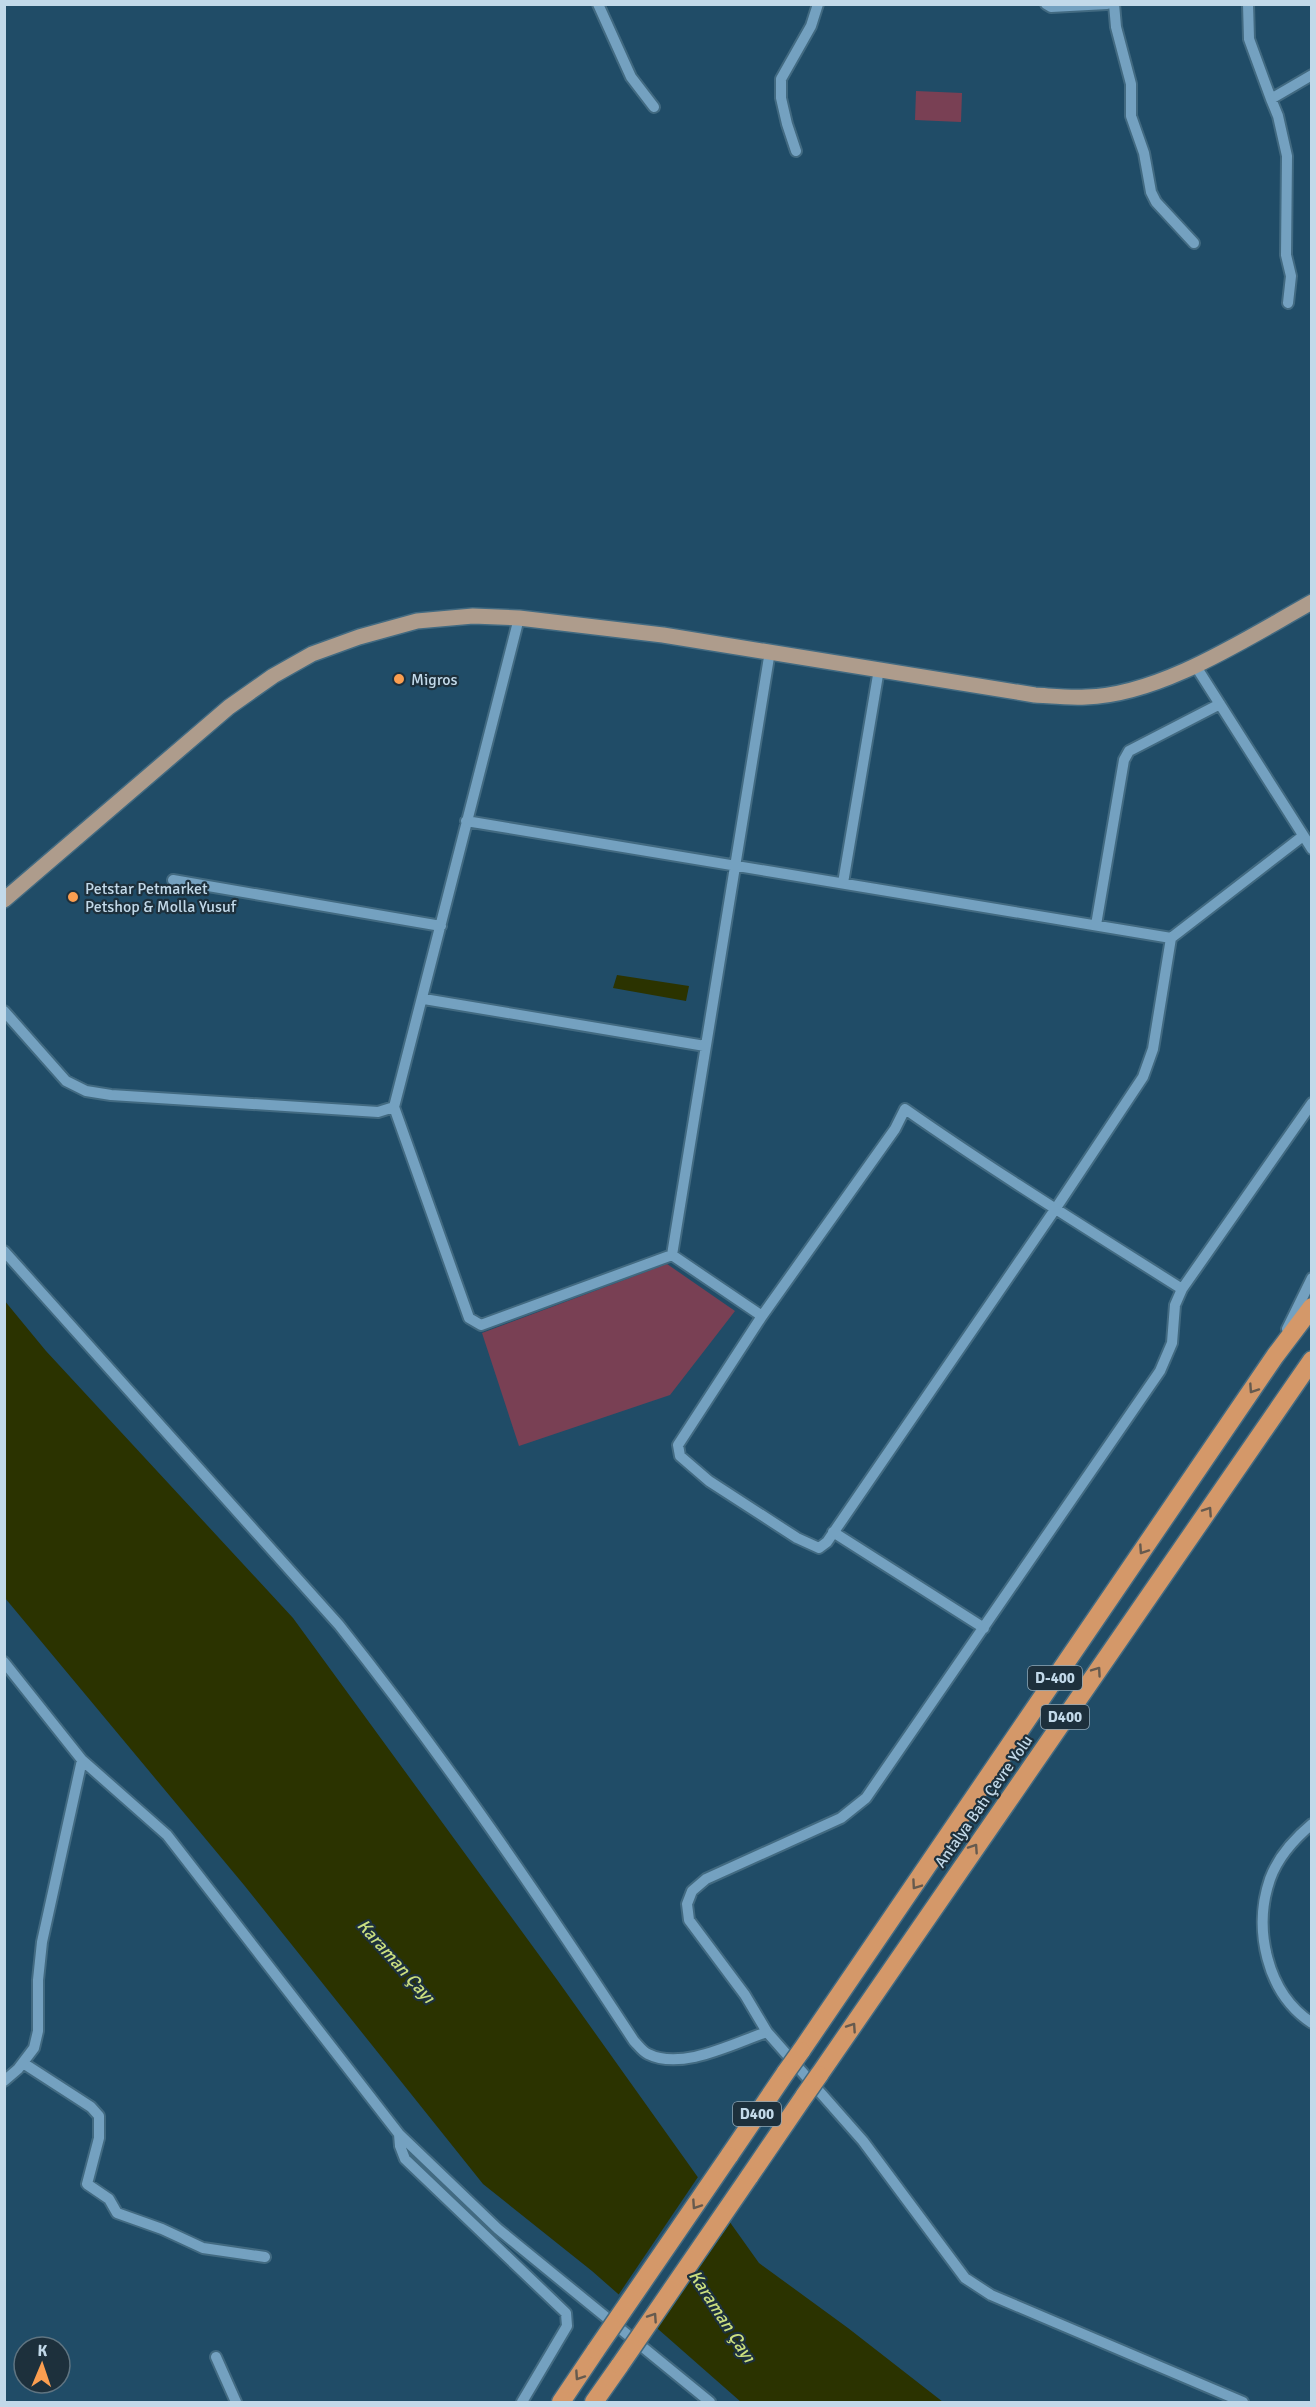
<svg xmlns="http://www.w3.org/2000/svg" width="1316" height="2407" font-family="Signika,sans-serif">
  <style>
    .green { fill: #794054 }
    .water { fill: #2b3300 }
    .pier { fill: #204c67 }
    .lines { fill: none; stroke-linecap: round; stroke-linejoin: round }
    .minor-casing { stroke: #426a81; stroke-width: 14 }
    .major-casing { stroke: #426a81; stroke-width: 18 }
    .highway-casing { stroke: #426a81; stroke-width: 21 }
    .minor { stroke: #74a1c0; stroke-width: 10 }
    .major { stroke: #ae9c8c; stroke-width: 15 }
    .highway { stroke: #d49869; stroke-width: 18 }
    .highway-bridge-casing { stroke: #426a81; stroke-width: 21; stroke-linecap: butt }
    .highway-bridge { stroke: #d49869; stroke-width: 18 }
    .oneway { stroke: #665a4e }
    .poi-dot { fill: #fb9e50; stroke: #1d303c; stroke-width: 2 }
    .labels { text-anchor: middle; stroke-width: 4.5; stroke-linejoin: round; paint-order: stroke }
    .shield { fill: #1d303c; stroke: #90a6b5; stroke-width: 1.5 }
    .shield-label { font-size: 15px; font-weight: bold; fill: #c2d9e9 }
    .poi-label { font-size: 16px; fill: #c2d9e9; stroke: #1d303c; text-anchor: start }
    .street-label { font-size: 16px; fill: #c2d9e9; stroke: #1d303c }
    .water-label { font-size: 18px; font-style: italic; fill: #cbdf7f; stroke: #1d303c }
  </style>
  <rect width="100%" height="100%" fill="#204c67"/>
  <path class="green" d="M916,91L962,93L961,122L915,120Z
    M667,1264L735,1311L670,1395L519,1446L482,1333Z"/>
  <path class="water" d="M617,975L689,986L686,1001L613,988Z
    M4,1300L46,1351L293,1618L558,1981L759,2263L848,2328L943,2402H741L592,2271L483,2184L244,1885L5,1598Z"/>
  <path class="pier" d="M700,2174L732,2220L655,2331L617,2297Z"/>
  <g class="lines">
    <defs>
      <path id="minor" d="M598,4L631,77L654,107
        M1046,4L1051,7L1107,4
        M1114,4L1116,27L1131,84V116L1144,153L1151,192L1156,202L1194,243
        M1248,4L1249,39L1271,99
        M796,151L787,124L781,98V79L811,26L818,4
        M1288,303L1291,276L1286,255L1287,156L1278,116L1271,99L1312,75
        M1195,665L1312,849
        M466,821L1171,938
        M173,880L441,926
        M843,883L879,669
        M1096,925L1124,760L1129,751L1220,704
        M424,999L705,1046
        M4,1011L66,1081L86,1091L111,1095L378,1112L394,1107L519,618
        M394,1107L469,1318L481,1325L672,1255
        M4,1251L339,1625C445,1758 541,1899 634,2041C638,2045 643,2052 648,2054C682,2071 734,2043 767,2032
        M1182,1289C1089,1230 995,1172 905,1109L895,1129L762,1316L678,1445L680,1456L709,1481L797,1538L819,1548L827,1542L1056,1208L1143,1077L1153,1049L1171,938L1303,836
        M762,1316L672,1255L770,651
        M1287,1329L1312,1278
        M833,1532L984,1628
        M4,1662L82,1760L42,1942L38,1980V2031L34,2048L18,2069L4,2081
        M82,1760L167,1835L399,2134L498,2229L710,2402
        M1312,1824C1294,1839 1278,1857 1270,1879C1253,1928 1266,1993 1312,2023
        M23,2063L91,2107L99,2116V2138L87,2184L109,2199L117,2213L162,2229L203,2248L265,2257
        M399,2134L400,2146L405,2159L566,2313L567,2326L522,2402
        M216,2357L236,2402
        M1243,2402L991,2295L965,2278L863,2141L767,2032L745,1995L689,1920L687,1904L692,1891L706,1879L841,1818L866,1798L1160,1371L1172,1343L1175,1305L1182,1289L1312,1103"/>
      <path id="major" d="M4,900L229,707L273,676L312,654L359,637L417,621L473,616L519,618L663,635L1035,695C1052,696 1069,698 1086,697C1161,695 1247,638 1312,602"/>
      <path id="highway" d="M801,2051L1275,1356L1312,1307
        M819,2075L1312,1360
        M729,2156L786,2072
        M749,2177L805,2095
        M561,2402L596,2350
        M594,2402L620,2365"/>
    </defs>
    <use href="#minor" class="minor-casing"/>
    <use href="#major" class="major-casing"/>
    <use href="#highway" class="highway-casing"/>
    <use href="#minor" class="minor"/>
    <use href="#major" class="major"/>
    <use href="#highway" class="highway"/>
    <defs>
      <path id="highway-bridge" d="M786,2072L801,2051
        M805,2095L819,2075
        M596,2350L729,2156
        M620,2365L749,2177"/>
    </defs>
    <use href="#highway-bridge" class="highway-bridge-casing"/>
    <use href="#highway-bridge" class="highway-bridge"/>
  </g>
  <defs><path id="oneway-chevron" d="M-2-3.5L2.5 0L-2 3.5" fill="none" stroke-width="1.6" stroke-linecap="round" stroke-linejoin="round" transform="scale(1.5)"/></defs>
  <g class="oneway">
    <use href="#oneway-chevron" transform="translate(1253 1389) rotate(124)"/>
    <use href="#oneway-chevron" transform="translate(1208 1511) rotate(-56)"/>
    <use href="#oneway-chevron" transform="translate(1143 1550) rotate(124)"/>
    <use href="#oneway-chevron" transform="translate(1097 1671) rotate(-55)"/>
    <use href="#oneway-chevron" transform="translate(974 1848) rotate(-56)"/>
    <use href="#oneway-chevron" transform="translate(916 1885) rotate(125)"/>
    <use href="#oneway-chevron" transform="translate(852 2027) rotate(-56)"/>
    <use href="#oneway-chevron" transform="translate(696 2205) rotate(124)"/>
    <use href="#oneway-chevron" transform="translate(653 2317) rotate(-56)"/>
    <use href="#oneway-chevron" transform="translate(579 2376) rotate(124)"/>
  </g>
  <g class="poi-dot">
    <circle cx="399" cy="679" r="6"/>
    <circle cx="73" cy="897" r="6"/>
  </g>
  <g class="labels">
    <g class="shield">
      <rect x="1028" y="1666" width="54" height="24" rx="4.5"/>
      <rect x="1041" y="1705" width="48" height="24" rx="4.5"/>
      <rect x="733" y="2102" width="48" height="24" rx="4.5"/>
    </g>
    <g class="shield-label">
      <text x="1055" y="1683">D-400</text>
      <text x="1065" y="1722">D400</text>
      <text x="757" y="2119">D400</text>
    </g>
    <g class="poi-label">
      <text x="411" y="685">Migros</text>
      <text x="85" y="894">Petstar Petmarket<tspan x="85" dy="18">Petshop &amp; Molla Yusuf</tspan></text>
    </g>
    <g class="street-label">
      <text transform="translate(983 1801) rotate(-55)" y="6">Antalya Batı Çevre Yolu</text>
    </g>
    <g class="water-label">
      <text transform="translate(396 1961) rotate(48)" y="6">Karaman Çayı</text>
      <text transform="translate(722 2316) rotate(57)" y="6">Karaman Çayı</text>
    </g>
  </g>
  <rect width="1316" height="2407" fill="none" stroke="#c2d9e9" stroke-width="12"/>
  <g transform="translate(42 2365) rotate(2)"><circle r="28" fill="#1d303c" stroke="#5f7481" stroke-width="1.5"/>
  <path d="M0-4.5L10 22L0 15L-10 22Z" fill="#fb9e50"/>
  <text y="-9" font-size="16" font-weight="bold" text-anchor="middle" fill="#c2d9e9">K</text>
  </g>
</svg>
